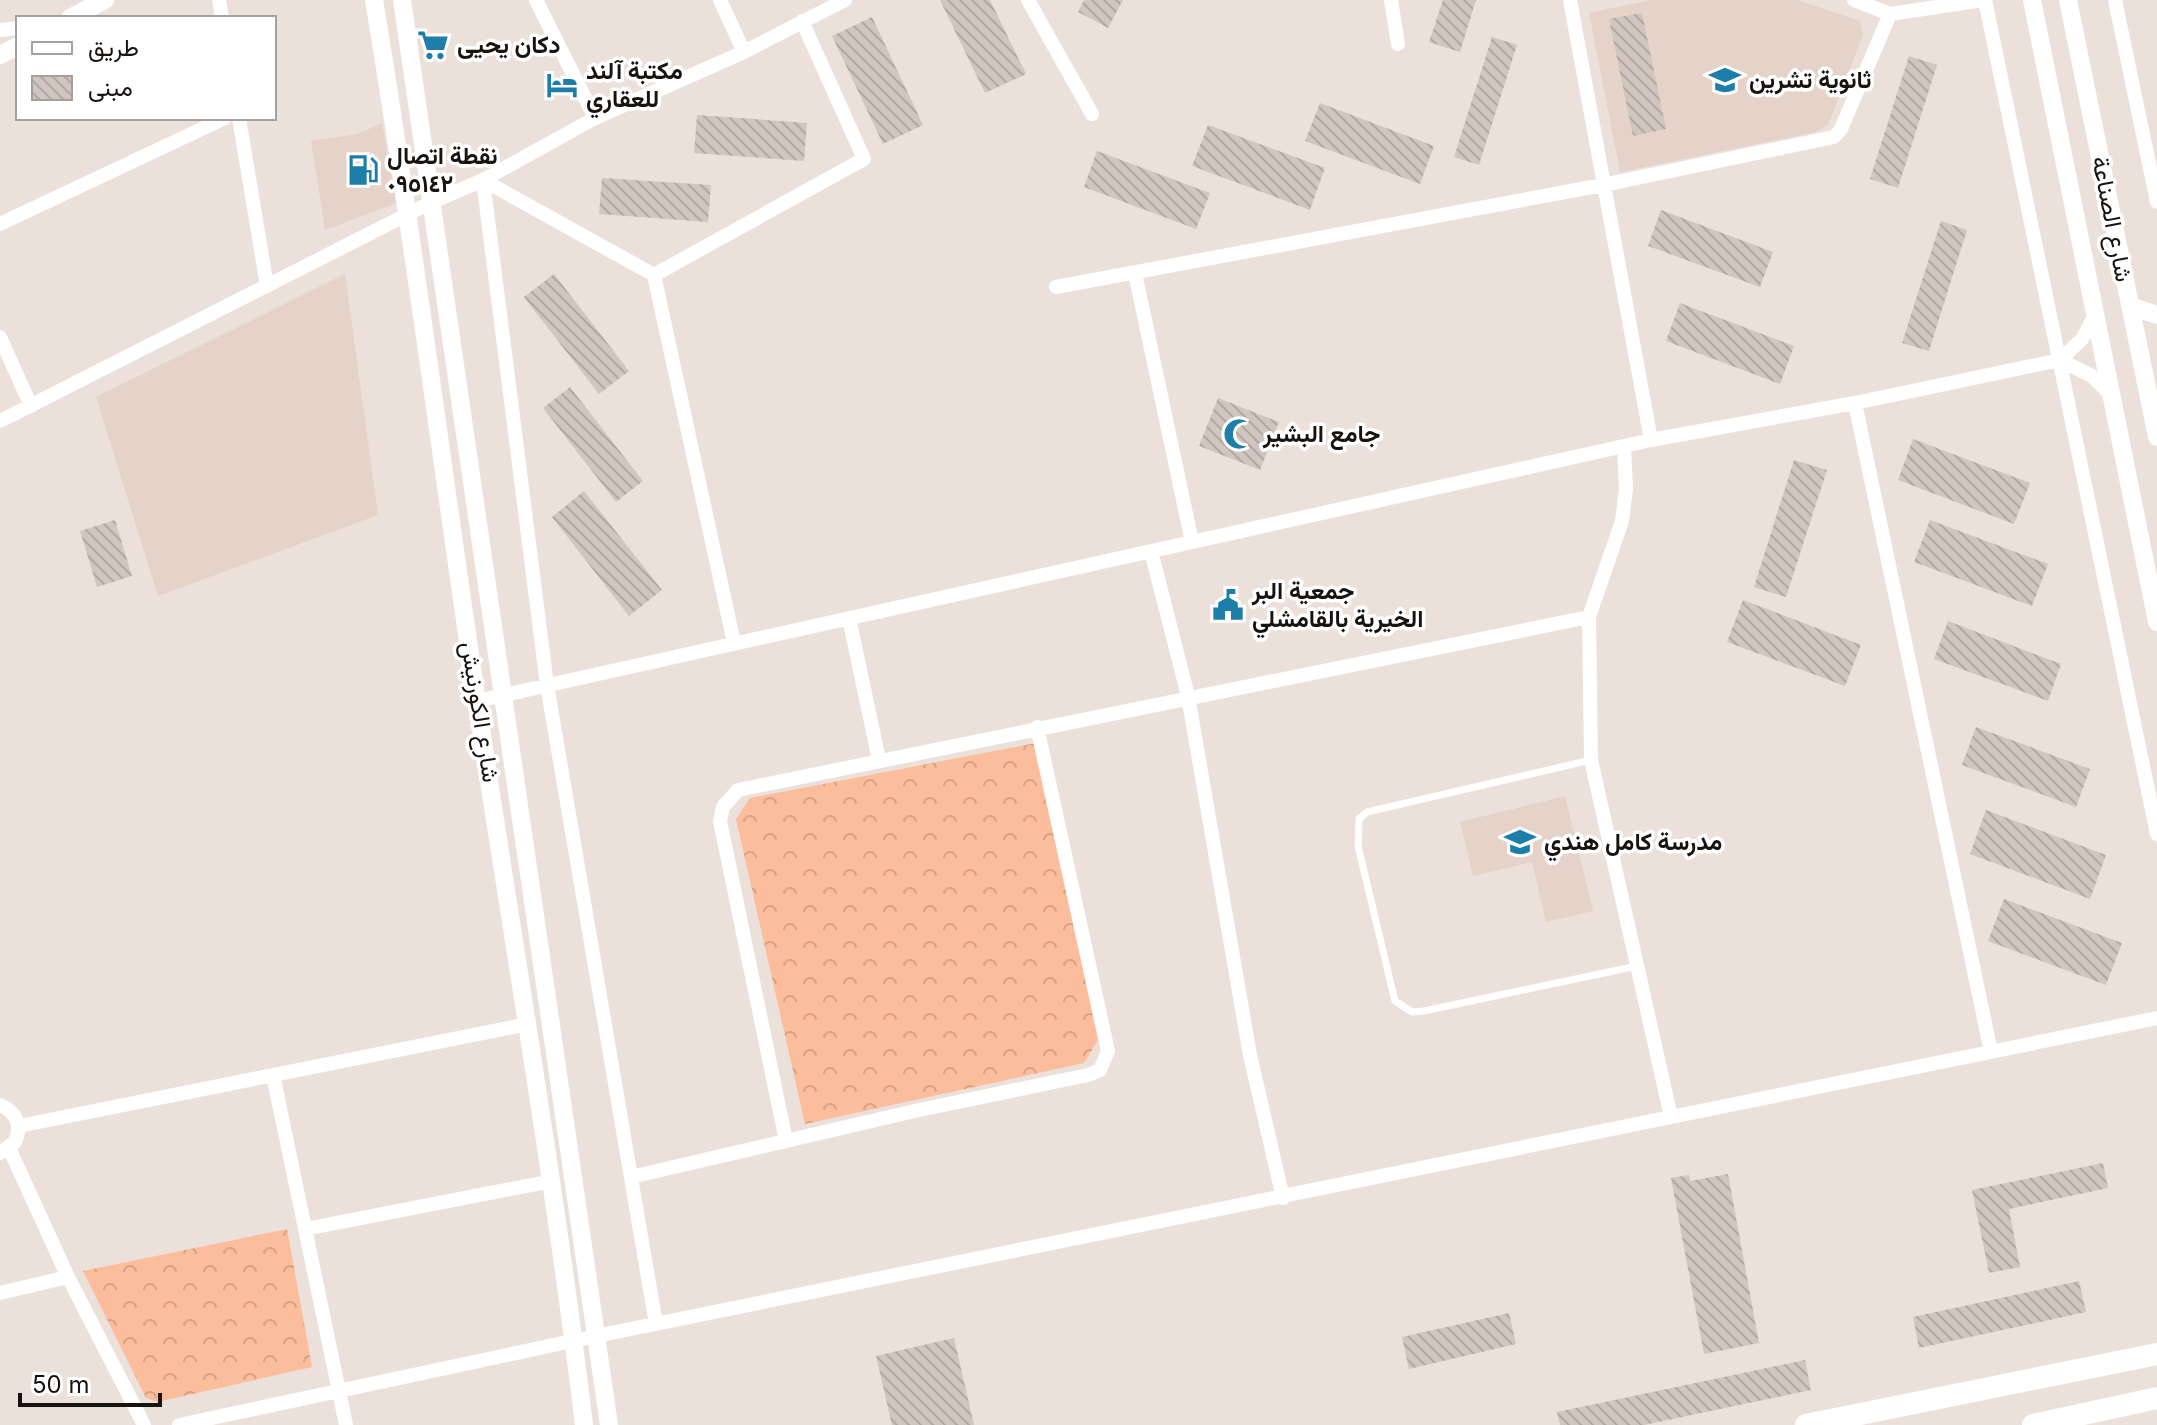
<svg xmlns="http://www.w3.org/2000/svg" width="2157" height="1425" font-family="Inter,Vazirmatn,sans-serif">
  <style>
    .built { fill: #e5d2c8 }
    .forest { fill: url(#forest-crowns) }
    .building { fill: url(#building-back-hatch) }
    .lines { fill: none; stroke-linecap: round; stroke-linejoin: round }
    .service { stroke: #fff; stroke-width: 7 }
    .minor { stroke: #fff; stroke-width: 14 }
    .tertiary { stroke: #fff; stroke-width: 18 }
    .secondary { stroke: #fff; stroke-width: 22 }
    .labels { text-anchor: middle; stroke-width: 7; stroke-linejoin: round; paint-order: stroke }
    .poi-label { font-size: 24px; font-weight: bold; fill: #171311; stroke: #fff; text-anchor: start }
    .street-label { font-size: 24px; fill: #171311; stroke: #fff }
  </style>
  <defs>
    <pattern id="forest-crowns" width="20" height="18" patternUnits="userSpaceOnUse" patternTransform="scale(2)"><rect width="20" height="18" fill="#fbbd9b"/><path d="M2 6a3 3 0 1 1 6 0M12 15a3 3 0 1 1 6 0" fill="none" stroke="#d6a284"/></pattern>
    <pattern id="building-back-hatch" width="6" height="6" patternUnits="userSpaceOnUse" patternTransform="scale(2)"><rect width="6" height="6" fill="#d0c5bf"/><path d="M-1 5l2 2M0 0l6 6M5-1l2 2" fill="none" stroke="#b2a8a3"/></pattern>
  </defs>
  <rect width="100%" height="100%" fill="#ece0da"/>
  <path class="built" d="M1651,0H1797L1860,21L1863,35L1828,125L1815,132L1620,172L1589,13Z
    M382,123L396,203L325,230L311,141L358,134Z
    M345,274L378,515L158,596L96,397Z
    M1565,796L1593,911L1546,922L1532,862L1473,876L1460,822Z"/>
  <path class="forest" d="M1036,743L1098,1040L1084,1063L805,1124L736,819L750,798Z
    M287,1229L312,1367L157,1402L146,1398L83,1271Z"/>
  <path class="building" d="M940,0H990L1026,74L985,93Z
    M1084,0H1123L1108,28L1078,12Z
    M1443,0H1476L1460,52L1429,42Z
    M1642,13L1666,129L1633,136L1609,19Z
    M872,17L923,125L883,144L832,36Z
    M1492,37L1517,45L1479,165L1454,157Z
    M1909,56L1937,65L1898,188L1870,179Z
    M1320,103L1434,146L1420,184L1305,141Z
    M697,115L807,123L804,161L694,153Z
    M1208,125L1325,168L1310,210L1192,166Z
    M1097,151L1210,193L1196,229L1084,187Z
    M602,178L711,185L708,222L599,214Z
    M1661,210L1773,252L1760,287L1648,246Z
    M1941,221L1967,230L1929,351L1902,343Z
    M554,274L629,371L599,394L524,297Z
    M1680,303L1794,346L1780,384L1666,341Z
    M570,387L643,481L616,502L543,408Z
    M1218,398L1279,422L1260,470L1199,446Z
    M1913,439L2030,483L2014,524L1898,480Z
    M1794,460L1827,470L1786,597L1754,587Z
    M584,491L662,590L629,616L552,517Z
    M115,520L132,576L97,587L80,531Z
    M1930,520L2048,564L2032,606L1914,562Z
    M1743,600L1861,645L1845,686L1727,642Z
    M1948,621L2061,664L2048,701L1934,659Z
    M1976,727L2090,769L2076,807L1962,765Z
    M1986,810L2106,855L2090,899L1970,854Z
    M2004,899L2122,943L2106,985L1988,941Z
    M2103,1163L2108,1188L2009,1209L2020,1267L1989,1273L1972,1190Z
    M1728,1174L1759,1343L1704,1354L1671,1178L1689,1175L1690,1181Z
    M2079,1281L2086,1312L1919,1348L1913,1317Z
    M1509,1313L1516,1344L1409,1369L1402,1337Z
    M954,1338L974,1425H892L876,1356Z
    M1805,1360L1811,1390L1644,1425H1560L1557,1412Z"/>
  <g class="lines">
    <path class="service" d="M1591,760L1367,812L1359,819L1358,846L1395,1001L1412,1012L1424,1011L1637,966"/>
    <path class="minor" d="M219,0L222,18
      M536,0L595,118
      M720,0L744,52
      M1028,0L1092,114
      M1391,0L1398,44
      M1570,0L1651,440
      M1854,0L1890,14
      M1985,0L2157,834
      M2115,0L2157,202
      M0,30L18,28
      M239,118L267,286
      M483,180L547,685L656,1324
      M483,180L654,275L864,159L802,21
      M0,224L225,118
      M1135,273L1192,542
      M654,275L734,643
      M1056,287L1603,185L1834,137L1841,129L1890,14L1983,0
      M0,337L31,406
      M2060,360L2092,376L2108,392
      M1855,403L1991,1052
      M0,421L432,202L483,180L595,118L744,52L845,0
      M1624,446L1626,489L1622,521L1589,617L1591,760L1671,1117
      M1151,551L1188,696L1250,1055L1283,1198
      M849,618L879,760
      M477,701L1651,440L1855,403L2060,360L2082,339L2094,317
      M273,1075L346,1425
      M0,1105C17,1112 22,1126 15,1142L0,1153
      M19,1126L528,1024
      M786,1141L720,821L723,807L738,790L1589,617
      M9,1148L68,1277L144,1425
      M631,1177L919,1110L1088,1075L1100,1070L1108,1051L1037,727
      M305,1229L552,1181
      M0,1293L68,1277
      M179,1425L596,1336L2157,1018"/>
    <path class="tertiary" d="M374,0C413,233 442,468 477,702C513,943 555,1183 584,1425
      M402,0L609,1425
      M2032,0L2157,622
      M2068,0L2157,437
      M70,18L105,0
      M0,55L18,46
      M2130,306L2157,315"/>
    <path class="secondary" d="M1806,1425L2157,1354
      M2033,1425L2157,1398"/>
  </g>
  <defs>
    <symbol id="supermarket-bare" viewBox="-9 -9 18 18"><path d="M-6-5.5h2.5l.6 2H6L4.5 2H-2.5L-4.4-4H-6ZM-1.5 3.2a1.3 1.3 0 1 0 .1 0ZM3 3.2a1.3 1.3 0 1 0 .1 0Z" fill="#1e7eaa" stroke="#fff" stroke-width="2.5" paint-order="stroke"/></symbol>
    <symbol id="school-bare" viewBox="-9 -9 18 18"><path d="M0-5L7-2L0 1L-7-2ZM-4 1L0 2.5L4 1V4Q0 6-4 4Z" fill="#1e7eaa" stroke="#fff" stroke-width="2.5" paint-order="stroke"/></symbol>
    <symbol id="hotel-bare" viewBox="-9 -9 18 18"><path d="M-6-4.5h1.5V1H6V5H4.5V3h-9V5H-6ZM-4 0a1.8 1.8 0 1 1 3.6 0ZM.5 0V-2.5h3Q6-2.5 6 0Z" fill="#1e7eaa" stroke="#fff" stroke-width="2.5" paint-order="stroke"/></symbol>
    <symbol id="fuel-bare" viewBox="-9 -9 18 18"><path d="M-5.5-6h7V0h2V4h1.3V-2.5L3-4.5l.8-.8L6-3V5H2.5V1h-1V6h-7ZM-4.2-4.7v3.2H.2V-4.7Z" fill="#1e7eaa" stroke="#fff" stroke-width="2.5" paint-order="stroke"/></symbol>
    <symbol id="mosque-bare" viewBox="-9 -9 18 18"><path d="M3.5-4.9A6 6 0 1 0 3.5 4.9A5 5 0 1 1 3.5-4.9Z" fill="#1e7eaa" stroke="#fff" stroke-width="2.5" paint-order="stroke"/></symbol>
    <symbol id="civic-bare" viewBox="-9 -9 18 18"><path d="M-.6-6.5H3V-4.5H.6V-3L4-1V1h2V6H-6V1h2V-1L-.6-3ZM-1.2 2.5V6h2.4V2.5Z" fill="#1e7eaa" stroke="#fff" stroke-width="2.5" paint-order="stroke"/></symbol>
  </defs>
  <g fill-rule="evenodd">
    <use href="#supermarket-bare" x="411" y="23" width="44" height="44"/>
    <use href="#school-bare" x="1703" y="58" width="44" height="44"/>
    <use href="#hotel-bare" x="540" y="63" width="44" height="44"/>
    <use href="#fuel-bare" x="341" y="148" width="44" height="44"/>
    <use href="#mosque-bare" x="1217" y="412" width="44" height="44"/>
    <use href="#civic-bare" x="1206" y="583" width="44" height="44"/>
    <use href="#school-bare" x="1498" y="820" width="44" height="44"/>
  </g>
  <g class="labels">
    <g class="poi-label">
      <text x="457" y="53">دكان يحيى</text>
      <text x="586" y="79">مكتبة آلند<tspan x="586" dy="28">للعقاري</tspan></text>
      <text x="1749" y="88">ثانوية تشرين</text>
      <text x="387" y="164">نقطة اتصال<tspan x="387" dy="28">٠٩٥١٤٢</tspan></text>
      <text x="1263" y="442">جامع البشير</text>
      <text x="1252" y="599">جمعية البر<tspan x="1252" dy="28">الخيرية بالقامشلي</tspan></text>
      <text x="1544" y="850">مدرسة كامل هندي</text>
    </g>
    <g class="street-label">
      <text transform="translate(2112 219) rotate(79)" y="8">شارع الصناعة</text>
      <text transform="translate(480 712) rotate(81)" y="8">شارع الكورنيش</text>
    </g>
  </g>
  <rect x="16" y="16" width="260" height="104" fill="#ffffff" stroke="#a2a1a0" stroke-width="2"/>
  <rect x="32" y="42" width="40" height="12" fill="#ffffff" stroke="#a2a1a0" stroke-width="2"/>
  <text x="88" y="56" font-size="24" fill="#171311">طريق</text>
  <rect x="32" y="76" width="40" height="24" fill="url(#building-back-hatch)" stroke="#a2a1a0" stroke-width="2"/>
  <text x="88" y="96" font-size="24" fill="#171311">مبنى</text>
  <path d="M20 1393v12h140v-12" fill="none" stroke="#171311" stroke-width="4"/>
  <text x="32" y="1393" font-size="24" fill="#171311" stroke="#ffffff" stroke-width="6" paint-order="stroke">50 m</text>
</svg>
